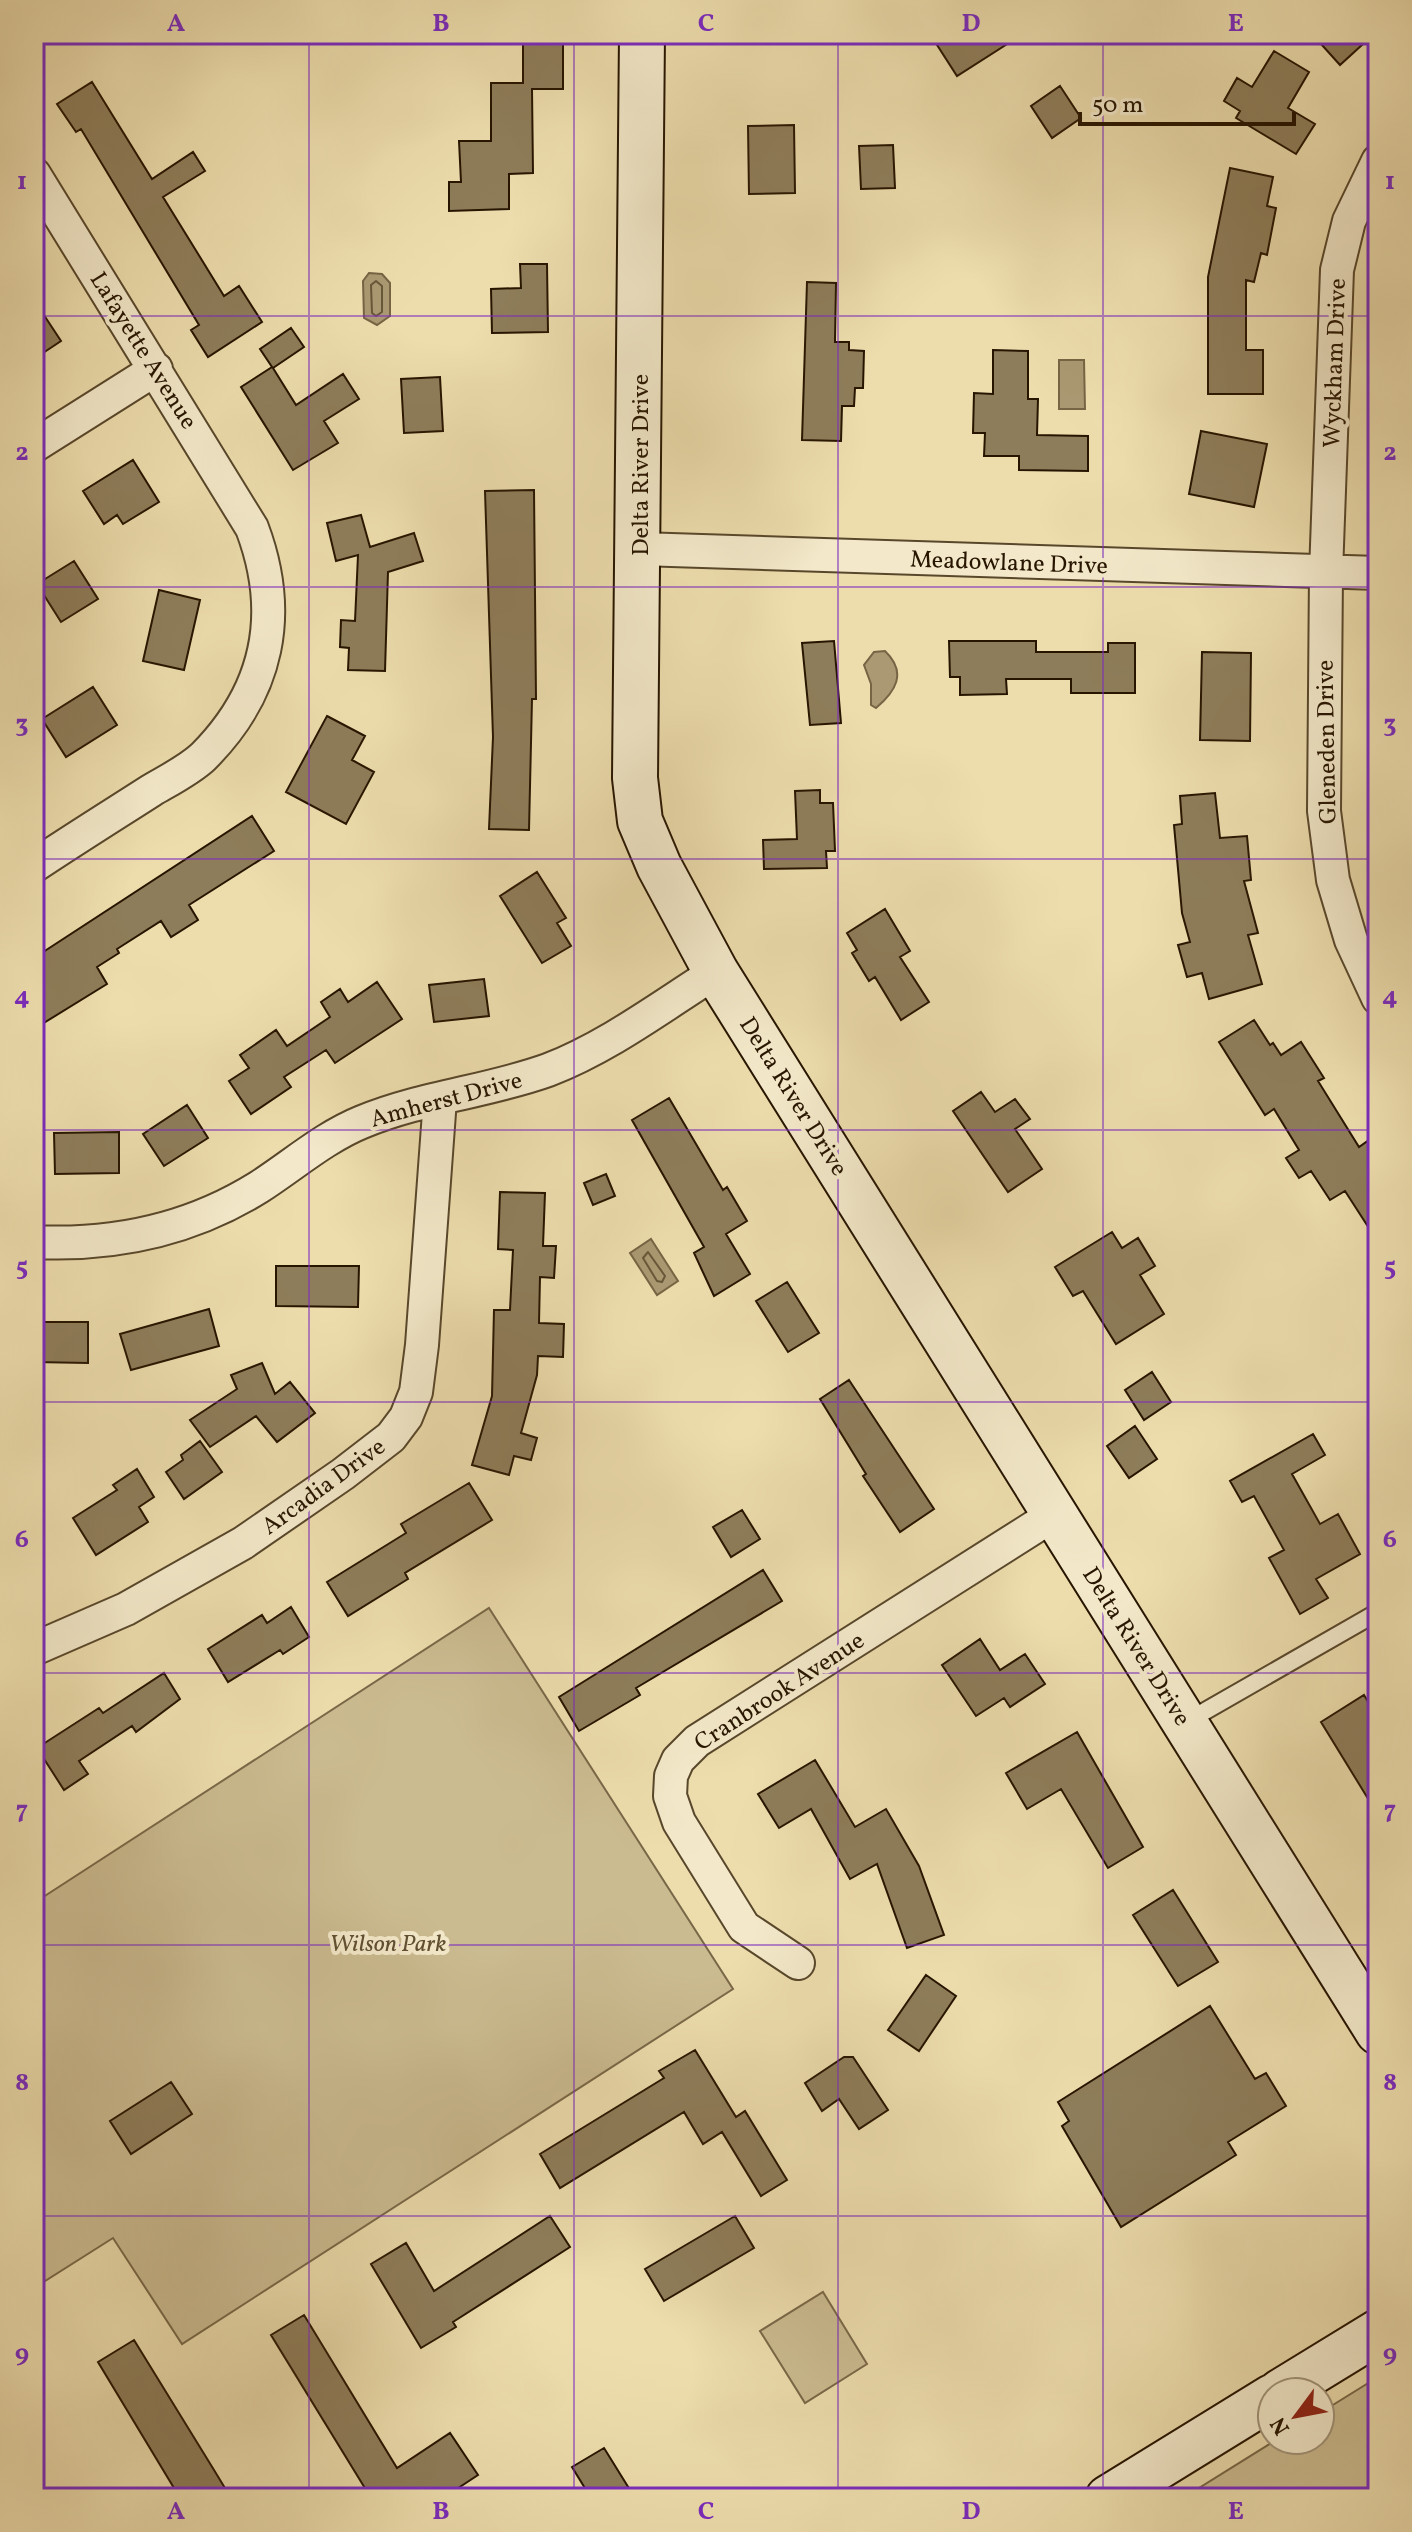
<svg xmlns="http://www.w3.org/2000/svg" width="1412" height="2532" font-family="Vollkorn,serif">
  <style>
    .green { fill: #cbbb90; stroke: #796848; stroke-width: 2 }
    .water { fill: #aa9972; stroke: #766444; stroke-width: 2 }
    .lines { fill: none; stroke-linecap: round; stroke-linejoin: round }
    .shore { stroke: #685739; stroke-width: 2 }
    .building { fill: #8e7d5a; stroke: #271500; stroke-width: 2 }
    .lane-casing { stroke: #58472b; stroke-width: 20 }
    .street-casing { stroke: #58472b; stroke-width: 36 }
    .secondary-casing { stroke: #271500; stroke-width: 48 }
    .lane { stroke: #f3e9ca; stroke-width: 16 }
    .street { stroke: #f3e9ca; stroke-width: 32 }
    .secondary { stroke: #f3e9ca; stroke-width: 44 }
    .grid { fill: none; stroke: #7b2cbf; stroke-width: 2; stroke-opacity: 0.55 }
    .labels { text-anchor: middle; stroke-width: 8; stroke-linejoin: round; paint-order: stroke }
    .street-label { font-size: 24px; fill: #271500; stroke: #f3e9ca }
    .park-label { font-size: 24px; font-style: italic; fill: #604f32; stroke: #f3e9ca }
    .neatline { fill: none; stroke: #7b2cbf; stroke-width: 3 }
    .grid-label { font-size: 26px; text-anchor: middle; font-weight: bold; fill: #7b2cbf }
  </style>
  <rect width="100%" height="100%" fill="#edddad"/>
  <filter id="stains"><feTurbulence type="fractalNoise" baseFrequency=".0025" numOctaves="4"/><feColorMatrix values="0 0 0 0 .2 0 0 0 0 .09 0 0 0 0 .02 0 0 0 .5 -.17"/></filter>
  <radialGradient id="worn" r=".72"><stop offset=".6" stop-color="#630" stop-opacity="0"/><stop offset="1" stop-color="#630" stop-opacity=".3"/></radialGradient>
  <path class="green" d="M489,1608L733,1989L182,2344L113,2238L34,2288V1903Z
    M823,2292L867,2364L805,2403L760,2331Z
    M1378,2377V2498H1183L1276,2440H1320V2413Z"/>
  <path class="water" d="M369,273L382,274L390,283V316L377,325L364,318L363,281Z
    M1059,360H1084L1085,409H1059Z
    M885,651C908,673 895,692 876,708L871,705V684L864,665L874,652Z
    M651,1239L678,1281L657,1295L630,1253Z"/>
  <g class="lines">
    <path class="shore" d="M376,281L382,286V312L376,316L372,313L371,285Z
      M648,1252L665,1276L662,1282L657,1281L643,1258Z"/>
  </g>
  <path class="building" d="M930,34H1023L957,76Z
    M1312,34H1374L1340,65Z
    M523,43H563V89H532L533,173L509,174V209L449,211V182H461L459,141H491V83H523Z
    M1274,51L1309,72L1288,108L1315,124L1296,154L1236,118L1240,111L1224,101L1237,78L1252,87Z
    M92,82L152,179L193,152L205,171L163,197L224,296L239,286L262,322L208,357L191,330L199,325L81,129L76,132L57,104Z
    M1060,86L1081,118L1052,138L1031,106Z
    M794,125L795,193L749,194L748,126Z
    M893,145L895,188L861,189L859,146Z
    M1230,168L1273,177L1267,206L1276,208L1267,255L1261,253L1254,282L1246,280V350H1263V394H1208V277Z
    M520,264H547L548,332L492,333L491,289L521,288Z
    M807,282L836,283L835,342H849V350L864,351L863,388H855L854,406H842L841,441L802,440Z
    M34,300L61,341L34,359Z
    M291,328L304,347L273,368L296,405L343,374L359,399L324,421L338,443L293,470L241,387L272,367L260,349Z
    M993,350L1028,351V399H1038L1037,435L1088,436V471L1019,470V456H984L985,433H973L974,393L993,394Z
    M440,377L443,431L404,433L401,379Z
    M1201,431L1267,444L1254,507L1189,494Z
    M133,460L159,502L123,524L117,515L104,524L83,491Z
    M534,490L536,699H532L529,830L489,829L493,737L485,491Z
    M361,515L370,547L414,533L423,561L388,572L385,671L348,670L349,648L340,647L341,620L355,621L358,555L336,561L327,523Z
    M74,561L98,599L61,622L37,584Z
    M159,590L200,600L184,670L143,661Z
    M834,641L841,723L810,725L802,643Z
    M949,641H1036V652H1108V643H1135V693H1071V679H1006L1007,694L960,695V677H950Z
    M1202,652L1251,653L1250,741L1200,740Z
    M93,687L117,725L66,757L42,719Z
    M327,716L365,736L352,760L374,772L346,824L286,792Z
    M820,790V803H833L835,851H826L827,868L764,869L763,840L797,839L795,791Z
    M1215,793L1220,838L1247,836L1251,880L1244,881L1258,933L1248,935L1262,984L1209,999L1202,973L1187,977L1178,945L1190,942L1182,913L1174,825L1182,824L1180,796Z
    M252,816L274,851L189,905L198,920L171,937L161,921L117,949L119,953L97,967L107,984L34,1029V958Z
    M537,872L566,918L557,923L571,946L542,963L500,896Z
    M885,909L910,951L900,957L929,1002L901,1020L875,977L869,981L852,953L857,950L847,933Z
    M484,979L489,1016L434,1022L429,985Z
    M377,982L402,1019L335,1063L326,1050L284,1077L291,1087L251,1114L229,1081L249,1068L240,1055L276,1030L287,1046L330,1017L321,1002L340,989L348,1002Z
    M1254,1020L1270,1045L1273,1043L1281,1055L1301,1042L1324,1078L1318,1081L1359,1147L1369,1140L1378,1154V1242L1345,1191L1330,1200L1311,1171L1299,1178L1286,1158L1299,1150L1274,1109L1265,1115L1219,1042Z
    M981,1092L995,1112L1015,1099L1030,1119L1015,1129L1042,1169L1008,1192L953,1111Z
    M669,1098L723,1190L727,1187L747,1221L726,1234L750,1274L714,1296L694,1253L704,1247L632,1120Z
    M187,1105L208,1138L164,1166L143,1134Z
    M119,1132V1173L55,1174L54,1133Z
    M606,1174L615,1196L593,1205L584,1183Z
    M500,1192L545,1193L543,1246H556L554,1278L540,1277L539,1323L564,1324L563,1357L538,1356L537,1375L521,1433L537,1438L531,1460L514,1456L509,1475L472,1465L492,1396L494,1310H510L513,1250L498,1249Z
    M1112,1232L1122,1248L1138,1238L1155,1266L1140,1275L1164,1314L1116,1344L1083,1291L1073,1296L1055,1267Z
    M276,1266H359L358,1307L276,1306Z
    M787,1282L819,1333L788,1352L756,1301Z
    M209,1309L219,1346L131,1370L120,1334Z
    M34,1322H88V1363L34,1362Z
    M262,1363L275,1394L290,1382L315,1413L277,1442L256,1416L210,1447L190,1420L237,1389L231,1375Z
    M1152,1372L1171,1402L1144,1420L1125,1390Z
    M849,1380L934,1509L900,1532L863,1476L866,1474L820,1399Z
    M1135,1426L1157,1459L1129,1478L1107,1446Z
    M1313,1434L1325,1455L1292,1474L1320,1524L1338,1514L1360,1554L1316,1579L1328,1598L1300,1614L1269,1558L1284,1550L1254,1496L1242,1502L1230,1481Z
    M200,1441L222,1472L184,1499L166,1472L183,1460L181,1455Z
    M137,1469L154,1497L139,1507L148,1522L96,1555L73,1518L117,1490L113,1485Z
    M469,1483L492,1520L405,1573L408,1579L348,1616L327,1582L406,1533L401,1524Z
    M742,1510L760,1539L731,1557L713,1527Z
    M763,1570L782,1601L636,1688L640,1695L579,1731L559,1697Z
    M291,1607L309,1637L283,1654L280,1650L228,1682L208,1649L262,1615L267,1623Z
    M980,1639L1000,1670L1025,1654L1045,1684L1010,1707L1004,1698L976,1716L942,1665Z
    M164,1673L180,1699L136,1732L132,1726L79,1761L88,1774L64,1790L37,1748L99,1708L103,1713Z
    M1364,1695L1378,1718V1815L1321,1722Z
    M1077,1732L1143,1847L1108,1868L1061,1789L1027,1809L1006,1773Z
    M815,1760L855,1827L886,1809L919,1866L944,1935L907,1948L877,1864L850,1879L811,1809L779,1828L758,1794Z
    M1173,1890L1218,1962L1178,1986L1133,1915Z
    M926,1975L956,1996L919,2051L888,2030Z
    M1210,2006L1255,2079L1266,2073L1286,2106L1228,2142L1236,2155L1121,2227L1062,2126L1069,2121L1058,2102Z
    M695,2050L736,2117L745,2111L787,2180L761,2196L722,2132L703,2144L684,2112L560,2188L540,2154L664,2078L659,2071Z
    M844,2057H853L888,2110L859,2129L839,2099L822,2111L805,2083Z
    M171,2082L192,2114L131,2154L110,2121Z
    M550,2216L570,2247L453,2322L456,2327L421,2348L371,2264L406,2243L434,2291Z
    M735,2216L754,2248L664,2301L645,2269Z
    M304,2315L397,2468L450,2433L478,2475L443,2498H371L271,2335Z
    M134,2340L214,2470L231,2498H180L98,2362Z
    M604,2448L635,2498H591L572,2467Z"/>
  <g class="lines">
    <defs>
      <path id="lane" d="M1186,1722L1378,1612"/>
      <path id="street" d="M1378,161L1349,221L1337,270L1326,573L1324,811L1333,880L1351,940L1378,998
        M34,174L252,528C284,613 269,691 203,757C189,770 169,780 152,790C113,815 73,840 34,866
        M34,446L156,369
        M640,549L1378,573
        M34,1242C115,1246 190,1230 259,1187C293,1165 325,1137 362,1122C422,1097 487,1092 548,1070C608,1047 662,1006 716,972
        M34,1649L126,1609L243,1543L343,1474L391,1437L406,1417L416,1392L422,1345L440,1099
        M798,1963L744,1927L679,1822L670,1796L671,1776L678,1760L697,1741L1055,1514"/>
      <path id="secondary" d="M642,34L635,778L640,821L659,866L716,972L1378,2032
        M1280,2392L1378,2332
        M1108,2498L1272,2397"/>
    </defs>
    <use href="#lane" class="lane-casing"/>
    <use href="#street" class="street-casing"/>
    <use href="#secondary" class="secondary-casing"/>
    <use href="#lane" class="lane"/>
    <use href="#street" class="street"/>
    <use href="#secondary" class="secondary"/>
  </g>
  <path class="grid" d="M309,34V2498M574,34V2498M838,34V2498M1103,34V2498M34,316H1378M34,587H1378M34,859H1378M34,1130H1378M34,1402H1378M34,1673H1378M34,1945H1378M34,2216H1378"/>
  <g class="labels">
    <g class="street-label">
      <text transform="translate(144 350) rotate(58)" y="8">Lafayette Avenue</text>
      <text transform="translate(1334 363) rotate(-88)" y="8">Wyckham Drive</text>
      <text transform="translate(640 465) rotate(-90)" y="8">Delta River Drive</text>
      <text transform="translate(1009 562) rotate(2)" y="8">Meadowlane Drive</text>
      <text transform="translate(1326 742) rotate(-91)" y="8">Gleneden Drive</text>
      <text transform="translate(794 1096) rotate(58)" y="8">Delta River Drive</text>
      <text transform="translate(446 1099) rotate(-15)" y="8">Amherst Drive</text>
      <text transform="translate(323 1486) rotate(-36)" y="8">Arcadia Drive</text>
      <text transform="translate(1137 1646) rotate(58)" y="8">Delta River Drive</text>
      <text transform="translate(779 1691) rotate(-33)" y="8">Cranbrook Avenue</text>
    </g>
    <g class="park-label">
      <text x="388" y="1951">Wilson Park</text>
    </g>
  </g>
  <rect width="1412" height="2532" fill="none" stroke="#edddad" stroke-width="88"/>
  <g transform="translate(1296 2416) rotate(238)"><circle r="38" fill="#f3e9ca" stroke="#a19479" stroke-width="2"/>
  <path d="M0-6L14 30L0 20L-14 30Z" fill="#8f2418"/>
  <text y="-12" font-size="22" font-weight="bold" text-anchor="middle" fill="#271500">N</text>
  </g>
  <path d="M1080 112v12h214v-12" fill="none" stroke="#271500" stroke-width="4"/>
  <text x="1092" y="112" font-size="24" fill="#271500" stroke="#f3e9ca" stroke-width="6" paint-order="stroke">50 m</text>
  <rect x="44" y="44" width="1324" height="2444" class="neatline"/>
  <g class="grid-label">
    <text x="176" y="31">A</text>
    <text x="441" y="31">B</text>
    <text x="706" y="31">C</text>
    <text x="971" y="31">D</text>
    <text x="1236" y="31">E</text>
    <text x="22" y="189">1</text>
    <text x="1390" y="189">1</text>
    <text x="22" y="460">2</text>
    <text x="1390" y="460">2</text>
    <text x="22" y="732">3</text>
    <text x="1390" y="732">3</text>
    <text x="22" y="1004">4</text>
    <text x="1390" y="1004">4</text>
    <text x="22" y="1275">5</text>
    <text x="1390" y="1275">5</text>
    <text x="22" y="1547">6</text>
    <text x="1390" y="1547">6</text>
    <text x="22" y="1818">7</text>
    <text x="1390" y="1818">7</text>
    <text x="22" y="2090">8</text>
    <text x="1390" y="2090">8</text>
    <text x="22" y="2361">9</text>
    <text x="1390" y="2361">9</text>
    <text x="176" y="2519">A</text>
    <text x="441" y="2519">B</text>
    <text x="706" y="2519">C</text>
    <text x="971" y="2519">D</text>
    <text x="1236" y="2519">E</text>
  </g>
  <rect width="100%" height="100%" filter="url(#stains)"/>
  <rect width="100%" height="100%" fill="url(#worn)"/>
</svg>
